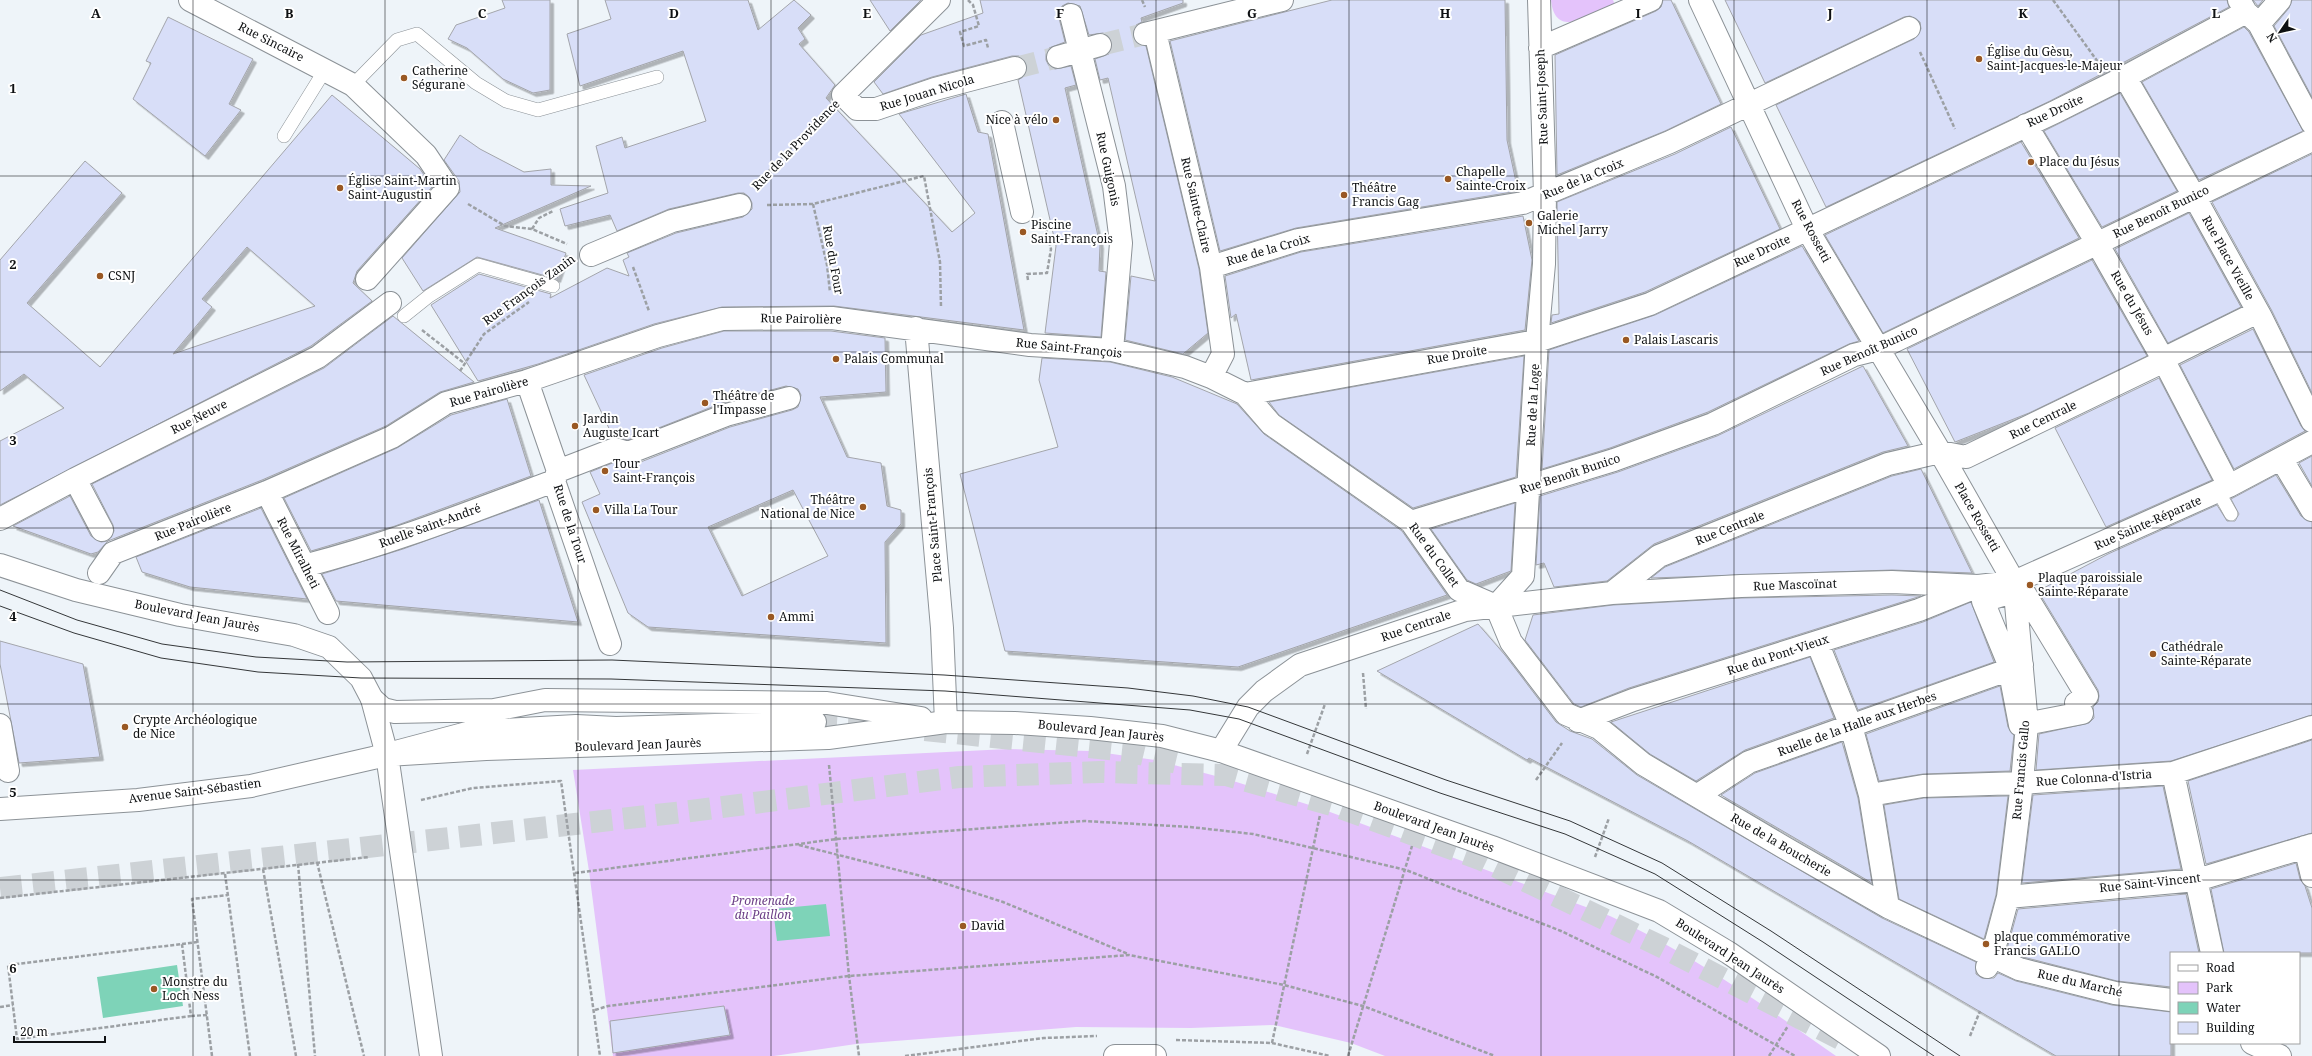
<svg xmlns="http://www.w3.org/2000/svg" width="2312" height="1056" font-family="'Noto Serif',serif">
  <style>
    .green { fill: #e4c3fb }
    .water { fill: #7ed3b8 }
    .building { fill: #d8def8; stroke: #a3a5ab; fill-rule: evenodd; filter: url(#shadow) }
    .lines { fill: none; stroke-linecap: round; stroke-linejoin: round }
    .street-tunnel { stroke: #cdd2d6; stroke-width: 22; stroke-dasharray: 22 11; stroke-linecap: butt }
    .primary-tunnel { stroke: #cdd2d6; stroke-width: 22; stroke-dasharray: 22 11; stroke-linecap: butt }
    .lane-casing { stroke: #8c9297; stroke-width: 14 }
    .street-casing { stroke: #8c9297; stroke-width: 24 }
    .secondary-casing { stroke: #8c9297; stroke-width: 24 }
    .primary-casing { stroke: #8c9297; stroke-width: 24 }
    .path { stroke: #9ca0a4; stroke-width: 2.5; stroke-dasharray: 4 2; stroke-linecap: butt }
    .lane { stroke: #fff; stroke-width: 13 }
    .street { stroke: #fff; stroke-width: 22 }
    .secondary { stroke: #fff; stroke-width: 22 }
    .primary { stroke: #fff; stroke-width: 22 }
    .tram { stroke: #343739; stroke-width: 1 }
    .grid { fill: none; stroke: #0f1113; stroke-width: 1; stroke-opacity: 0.55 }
    .poi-dot { fill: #995823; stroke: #fff; stroke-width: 1.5 }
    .labels { text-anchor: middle; stroke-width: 4; stroke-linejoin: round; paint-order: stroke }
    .street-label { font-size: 12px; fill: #0f1113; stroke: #fff }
    .poi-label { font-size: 12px; fill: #0f1113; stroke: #fff; text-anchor: start }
    .park-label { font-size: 12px; font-style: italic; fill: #6d4088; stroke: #fff }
    .grid-label { font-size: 13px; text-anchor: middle; font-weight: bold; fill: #0f1113; stroke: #fff; stroke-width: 4; stroke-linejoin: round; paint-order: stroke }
  </style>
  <defs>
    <filter id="shadow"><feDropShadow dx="3.5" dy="3.5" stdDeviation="0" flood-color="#0004"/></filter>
  </defs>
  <rect width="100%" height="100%" fill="#eef4f9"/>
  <path class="green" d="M1551,0H1613L1615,5C1592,14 1555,41 1551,0Z
    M1008,749L1091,751L1155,760L1227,779L1322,809L1610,916C1691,953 1763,1005 1836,1056H1385L1351,1043L1274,1025L1191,1028L1076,1027L856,1044L774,1056H613L589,871L573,770Z"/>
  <path class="water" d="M826,904L830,936L777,941L773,909Z
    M177,965L183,1006L103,1018L97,977Z"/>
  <path class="building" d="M502,0H550V90L533,93L503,79L467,48L448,39L456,25L505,8Z
    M605,0H748L758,30L794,0L811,15L798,28L805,39L799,44L835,85L826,98L952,232L975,213L899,114L966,94L978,132L988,134L1024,330L834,306L722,307L654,324L538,364L478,381L431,305L479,274L551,294L550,298L607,268L629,276L623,260L629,257L627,253L676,233L743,217L752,209V203L749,197L744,193H738L669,209L617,231L610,215L565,226L560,209L608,193L596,146L622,137L625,148L706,121L683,51L580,86L567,34L611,19Z
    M870,0H921L890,31Z
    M980,0H1183V3L1141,18L1142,22L1136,25L1133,37L1136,43L1146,46L1199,269L1208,333L1183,354L1125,340L1131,276L1155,281L1108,78L1100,80L1095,59L1109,54L1112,48V42L1109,36L1103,33L1089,35L1080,6L1068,3L1062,6L1059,18L1065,42L1049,48L1046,54V60L1049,66L1055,69L1071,66L1076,85L1065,88L1100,245L1099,271L1106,272L1101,337L1045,333L1056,246L1018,80L1023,77L1027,72V65L1024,60L1019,56H1012L932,77L883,94L874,82L921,35L983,13Z
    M1332,0H1505L1507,140L1518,191L1296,228L1220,251L1170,41Z
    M1663,0H1671L1721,104L1665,131L1557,175L1555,55L1656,11L1661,7Z
    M1725,0H2227L2229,7L2050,101L1826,207L1776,105L1914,39L1921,29L1920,22L1910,16L1904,17L1765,83Z
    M2253,0H2263L2258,6Z
    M2292,0H2312V97L2274,26L2289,8Z
    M168,17L253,59L229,104L241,110L205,156L133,99L151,63L146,61Z
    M2244,27L2249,32L2303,131L2199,180L2142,82Z
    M2120,93L2177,191L2102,227L2044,131Z
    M332,95L420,169L432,187L357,271L353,283L372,301L311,346L0,505V441L64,408L24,374L0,391V260L85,161L122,193L27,303L100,367ZM247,247L315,306L173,354L212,307L202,299Z
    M1731,127L1780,229L1645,292L1551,323L1552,315L1559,314L1557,202L1675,154Z
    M460,135L480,149L524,172L551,169V185L591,186L495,228L566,253L557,279L477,257L423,291L402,258L460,192L459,181L444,160Z
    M2021,142L2079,238L1883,333L1825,235Z
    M2312,154V393L2272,311L2212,202Z
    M2189,213L2241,307L2168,343L2115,249Z
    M1523,216L1532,260L1525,330L1251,380L1236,314L1231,318L1225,276L1301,252Z
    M1802,246L1859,341L1849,344L1708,412L1610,448L1542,469L1549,350L1655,315Z
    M2092,260L2147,356L2029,413L1955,442L1907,349Z
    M393,316L474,382L440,392L386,426L262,480L108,541L98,552L91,554L13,526L70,496L91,536L101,542L108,541L114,531L113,525L92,484L324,368Z
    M2253,329L2301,426L2305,431L2234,469L2180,365Z
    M724,331H831L885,338L886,392L820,397L847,457L881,463L887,506L901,510V524L885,542L886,643L648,627L628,613L582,502L600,494L590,472L615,462L633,465L730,427L792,410L798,407L801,395L798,389L786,386L722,403L628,440L613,437L584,375L662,348ZM793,490L828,556L742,596L708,527Z
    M1524,356L1516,477L1413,508L1279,415L1269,402Z
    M1042,358L1110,362L1172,377L1237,404L1264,434L1402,531L1447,595L1238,667L1005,651L960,474L1058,447L1039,380Z
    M1863,366L1908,446L1883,452L1654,544L1607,581L1554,587L1544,563L1536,565L1540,496L1618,472L1717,436Z
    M2159,378L2212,480L2106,527L2055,428Z
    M507,399L531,476L395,526L311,551L284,498L397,448L451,415Z
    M2312,456V486L2299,463Z
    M1921,469L1972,573L1892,570L1651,578L1665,567L1892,476Z
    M2276,475L2301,516L2312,522V715L2171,761L2036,770L2039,734L2089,723L2094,718L2093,707L2098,702L2099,696L2098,690L2038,591L2108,554L2217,505L2227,521H2235L2239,514L2231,499Z
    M539,500L578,622L336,601L322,574L403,549Z
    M1515,503L1511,571L1476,584L1467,580L1431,529Z
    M261,508L307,599L190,587L142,572L136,557Z
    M1892,595L1921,596L1629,688L1581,707L1574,704L1525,640L1533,615L1613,605L1742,598Z
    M1971,602L1994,662L1858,710L1834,650L1923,622Z
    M1478,624L1505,655L1556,722L1570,731L1592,739L1637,775L1882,918L1976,962V974L1982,978H1994L1998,973L2016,981L2112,1005L2171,1012V1056H2056L1688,841L1529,758L1527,760L1377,671Z
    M0,641L83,664L100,757L19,763L0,664Z
    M1810,657L1834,718L1745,750L1696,781L1650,754L1611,722Z
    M2000,686L2008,727L2014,735L2010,771L1923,774L1879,781L1866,734Z
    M2312,740V833L2206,864L2188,781Z
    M1842,742L1858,798L1872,883L1721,795L1755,773Z
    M2163,786L2181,869L2022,883L2033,795Z
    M2008,796L1996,895L1984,939L1899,899L1884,805L1924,798Z
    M2296,863L2300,879L2305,886L2312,908V953H2224L2211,889Z
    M2186,894L2199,953H2171V987L2117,981L2023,957L2007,949L2018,909Z
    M724,1006L730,1035L613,1053L610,1021Z"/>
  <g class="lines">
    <path class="street-tunnel" d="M1100,45L1145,34
      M1015,68L1058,57"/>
    <path class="primary-tunnel" d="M815,722L879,726
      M925,730L1127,751L1186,765
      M0,888L683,812L959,777L1100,772L1226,775L1335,806L1482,860L1664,948L1848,1043"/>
    <defs>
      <path id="lane" d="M353,85L397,40L417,34L476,83L506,101L538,110L657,77
        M284,136L325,70
        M404,316L429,296L478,265L553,286
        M2218,491L2231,514"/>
      <path id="street" d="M190,0L353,85L426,155L448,188L367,279
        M939,0L843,95L857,109H876L935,89L1015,68
        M1700,0L1807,229L1940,452L2014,582L2027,724L2022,783L2008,897L1992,957L1987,967
        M2239,0L2246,12L2259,24L2312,123
        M1071,15L1114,186L1121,243L1112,350
        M2259,24L2280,0
        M1155,32L1211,267L1223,354L1211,377
        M1145,34L1282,0
        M1540,48L1651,0
        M1058,57L1100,45
        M2125,77L2194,196L2261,317L2312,421
        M1002,122L1022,212
        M2026,125L2097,243L2163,359L2229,486
        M591,255L672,221L740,205
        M1211,267L1298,240L1523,203L1670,142L1909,28
        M916,328L942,628L946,722
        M527,381L558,471L554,481L610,644
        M1245,394L1537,341L1650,304L2055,112L2125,77L2246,12
        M2282,460L2312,510
        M558,471L615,449L628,453L726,415L789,398
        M75,479L102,530
        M267,492L328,613
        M0,519L75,479L318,357L390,303
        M1411,522L1614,460L1713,424L1854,355L1878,349L2312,140
        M304,566C390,544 471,512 554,481
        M99,573L113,553L267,492L392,437L446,403L527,381L658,336L722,319L832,318L1030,345L1112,350L1185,367L1211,377L1245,394L1271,424L1411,522L1459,590L1496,606L1511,642L1566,714L1599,728L1643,764L1785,848L1888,907L2019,969L2115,993L2171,1000
        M2022,589L2087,696L2076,703L2082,713L2020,725L2008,662L1983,601Z
        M1612,593L1659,556L1888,464L1940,452L1966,457L2156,365L2163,359L2258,312
        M1496,606L1523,576L1537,341L1544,264L1545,195L1539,0
        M1817,642L1851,726L1870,795L1888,907
        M1578,721L1633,700L1919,610L1971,589
        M0,725L8,771
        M1221,751L1248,707L1264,691L1300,665L1465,610L1612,593L1741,586L1892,582L1978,586L2014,582L2229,486L2312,442
        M2173,773L2212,953
        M1698,795L1749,762L2022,665
        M1870,795L1923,786L2022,783L2173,773L2312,727
        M2305,847L2312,876
        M2008,897L2197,880L2312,845
        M2252,1043L2280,1056"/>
      <path id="secondary" d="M0,565L76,590L180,615L294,635L329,647L361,678L372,699L387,755"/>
      <path id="primary" d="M372,699L383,709L395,712L494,710L545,700L827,703L921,718
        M387,755L486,749L828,738L946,722L1015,723L1090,728L1162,736L1221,751L1492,847L1659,911L1729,953L1879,1056
        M387,755L431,1056
        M0,809L138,800L251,786L373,758L471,732L576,726L616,728L815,722
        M1115,1056H1155"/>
    </defs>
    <use href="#lane" class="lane-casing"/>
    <use href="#street" class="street-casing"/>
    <use href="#secondary" class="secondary-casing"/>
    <use href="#primary" class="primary-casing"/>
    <path class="path" d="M968,0L973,5L979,26L960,32L964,46L986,40L988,48
      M1142,0L1145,7
      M2053,0L2098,62
      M1920,52L1955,129
      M756,184L824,115
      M468,204L505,226L532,229L567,244
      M813,204L827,265L830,292
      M767,205L813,204L924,176L940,262L941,307
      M532,229L539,218L553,211
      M633,267L649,311
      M1028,280L1027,274L1047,273L1051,249L1045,226
      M422,330L464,363
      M460,371L484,334L529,302
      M1363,673L1366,709
      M1307,754L1325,704
      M829,765L849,976L859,1056
      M1536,780L1562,743
      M421,800L473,788L561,781L600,1056
      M799,845L925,877L1003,902L1128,954
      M1595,857L1609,818
      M317,862L364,1056
      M298,864L315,1056
      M263,869L296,1056
      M575,873L837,839L1084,821L1190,827L1253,834L1406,870L1561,931L1657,977L1795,1056
      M225,874L250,1056
      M0,898L369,857
      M182,944L191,1016L17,1039L8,965Z
      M182,944L197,942
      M0,1007L13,1005
      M595,1010L608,1006L849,976L1129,955L1284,985L1363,1006L1495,1056
      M191,1016L207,1015
      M1970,1036L1980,1011
      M1176,1040L1272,1043L1330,1056
      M1272,1043L1320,815
      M212,1056L192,899L228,895
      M905,1056L1044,1038L1097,1036
      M1348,1056L1412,846
      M1769,1056L1788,1026"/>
    <use href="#lane" class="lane"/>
    <use href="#street" class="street"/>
    <use href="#secondary" class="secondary"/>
    <use href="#primary" class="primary"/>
    <path class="tram" d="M0,590L77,620L162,644L256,657L347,662L612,660L944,675L1128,688L1193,696L1248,707L1446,780L1570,821L1662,863L1771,931L1960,1056
      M0,606L74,633L161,658L258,672L361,678L611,679L945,691L1190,710L1239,719L1440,793L1565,834L1655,874L1763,942L1934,1056"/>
  </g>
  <path class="grid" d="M193,0V1056M385,0V1056M578,0V1056M771,0V1056M963,0V1056M1156,0V1056M1349,0V1056M1541,0V1056M1734,0V1056M1927,0V1056M2119,0V1056M0,176H2312M0,352H2312M0,528H2312M0,704H2312M0,880H2312"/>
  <g class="poi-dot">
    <circle cx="1979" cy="59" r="4"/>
    <circle cx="404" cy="78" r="4"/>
    <circle cx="1056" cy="120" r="4"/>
    <circle cx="2031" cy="162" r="4"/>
    <circle cx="1448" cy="179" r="4"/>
    <circle cx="340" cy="188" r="4"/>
    <circle cx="1344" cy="195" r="4"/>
    <circle cx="1529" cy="223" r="4"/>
    <circle cx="1023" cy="232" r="4"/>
    <circle cx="100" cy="276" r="4"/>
    <circle cx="1626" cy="340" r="4"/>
    <circle cx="836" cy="359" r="4"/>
    <circle cx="705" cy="403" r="4"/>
    <circle cx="575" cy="426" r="4"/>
    <circle cx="605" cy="471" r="4"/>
    <circle cx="863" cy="507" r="4"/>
    <circle cx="596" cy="510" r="4"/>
    <circle cx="2030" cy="585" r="4"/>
    <circle cx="771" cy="617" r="4"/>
    <circle cx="2153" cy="654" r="4"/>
    <circle cx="125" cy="727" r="4"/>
    <circle cx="963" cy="926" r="4"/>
    <circle cx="1986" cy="944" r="4"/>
    <circle cx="154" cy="989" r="4"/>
  </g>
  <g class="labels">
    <g class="street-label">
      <text transform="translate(271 42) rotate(27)" y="4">Rue Sincaire</text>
      <text transform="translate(927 93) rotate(-17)" y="4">Rue Jouan Nicola</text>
      <text transform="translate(1542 97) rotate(-92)" y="4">Rue Saint-Joseph</text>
      <text transform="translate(2055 111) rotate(-25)" y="4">Rue Droite</text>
      <text transform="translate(796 145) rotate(-46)" y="4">Rue de la Providence</text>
      <text transform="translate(1108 169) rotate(78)" y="4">Rue Guigonis</text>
      <text transform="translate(1583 179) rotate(-23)" y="4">Rue de la Croix</text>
      <text transform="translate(1196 205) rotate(77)" y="4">Rue Sainte-Claire</text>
      <text transform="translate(2161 212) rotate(-26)" y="4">Rue Benoît Bunico</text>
      <text transform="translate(1811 231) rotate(62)" y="4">Rue Rossetti</text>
      <text transform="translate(1268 250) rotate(-16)" y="4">Rue de la Croix</text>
      <text transform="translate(1762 251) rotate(-25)" y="4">Rue Droite</text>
      <text transform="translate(2228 258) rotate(61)" y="4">Rue Place Vieille</text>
      <text transform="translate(833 260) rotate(80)" y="4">Rue du Four</text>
      <text transform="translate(529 290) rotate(-36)" y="4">Rue François Zanin</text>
      <text transform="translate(2132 303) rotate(60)" y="4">Rue du Jésus</text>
      <text transform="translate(801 319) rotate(1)" y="4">Rue Pairolière</text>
      <text transform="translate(1069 348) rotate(6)" y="4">Rue Saint-François</text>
      <text transform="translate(1869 351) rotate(-24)" y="4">Rue Benoît Bunico</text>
      <text transform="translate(1457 355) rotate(-10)" y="4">Rue Droite</text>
      <text transform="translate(489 392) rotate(-16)" y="4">Rue Pairolière</text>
      <text transform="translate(1533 405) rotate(-87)" y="4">Rue de la Loge</text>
      <text transform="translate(199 417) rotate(-27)" y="4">Rue Neuve</text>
      <text transform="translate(2043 420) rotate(-26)" y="4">Rue Centrale</text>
      <text transform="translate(1570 474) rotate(-18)" y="4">Rue Benoît Bunico</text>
      <text transform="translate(1977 517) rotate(60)" y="4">Place Rossetti</text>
      <text transform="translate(193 522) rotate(-22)" y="4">Rue Pairolière</text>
      <text transform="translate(2148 523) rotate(-24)" y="4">Rue Sainte-Réparate</text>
      <text transform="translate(570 524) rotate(72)" y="4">Rue de la Tour</text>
      <text transform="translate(933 525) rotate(-95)" y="4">Place Saint-François</text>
      <text transform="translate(430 526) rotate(-20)" y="4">Ruelle Saint-André</text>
      <text transform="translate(1730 528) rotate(-22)" y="4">Rue Centrale</text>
      <text transform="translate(298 553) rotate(63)" y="4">Rue Miralheti</text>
      <text transform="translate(1434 555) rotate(54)" y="4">Rue du Collet</text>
      <text transform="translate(1795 585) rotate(-2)" y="4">Rue Mascoïnat</text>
      <text transform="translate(197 616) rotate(11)" y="4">Boulevard Jean Jaurès</text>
      <text transform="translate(1416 626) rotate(-19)" y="4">Rue Centrale</text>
      <text transform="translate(1778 655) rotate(-18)" y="4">Rue du Pont-Vieux</text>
      <text transform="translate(1857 724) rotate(-20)" y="4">Ruelle de la Halle aux Herbes</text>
      <text transform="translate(1101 731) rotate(6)" y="4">Boulevard Jean Jaurès</text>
      <text transform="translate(638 745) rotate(-2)" y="4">Boulevard Jean Jaurès</text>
      <text transform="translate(2021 770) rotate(-85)" y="4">Rue Francis Gallo</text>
      <text transform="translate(2094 778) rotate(-4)" y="4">Rue Colonna-d'Istria</text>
      <text transform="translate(195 791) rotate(-7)" y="4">Avenue Saint-Sébastien</text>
      <text transform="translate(1434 827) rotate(20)" y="4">Boulevard Jean Jaurès</text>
      <text transform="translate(1781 845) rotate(30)" y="4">Rue de la Boucherie</text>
      <text transform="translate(2150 883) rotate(-6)" y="4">Rue Saint-Vincent</text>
      <text transform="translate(1730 956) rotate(33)" y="4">Boulevard Jean Jaurès</text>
      <text transform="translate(2080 983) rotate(13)" y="4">Rue du Marché</text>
    </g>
    <g class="poi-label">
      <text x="1987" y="56">Église du Gèsu,<tspan x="1987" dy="14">Saint-Jacques-le-Majeur</tspan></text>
      <text x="412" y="75">Catherine<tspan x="412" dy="14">Ségurane</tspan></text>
      <text x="1048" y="124" text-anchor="end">Nice à vélo</text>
      <text x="2039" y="166">Place du Jésus</text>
      <text x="1456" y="176">Chapelle<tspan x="1456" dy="14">Sainte-Croix</tspan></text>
      <text x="348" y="185">Église Saint-Martin<tspan x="348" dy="14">Saint-Augustin</tspan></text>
      <text x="1352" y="192">Théâtre<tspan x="1352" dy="14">Francis Gag</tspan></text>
      <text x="1537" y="220">Galerie<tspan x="1537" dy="14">Michel Jarry</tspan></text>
      <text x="1031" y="229">Piscine<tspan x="1031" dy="14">Saint-François</tspan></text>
      <text x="108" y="280">CSNJ</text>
      <text x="1634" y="344">Palais Lascaris</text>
      <text x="844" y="363">Palais Communal</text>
      <text x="713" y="400">Théâtre de<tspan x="713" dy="14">l'Impasse</tspan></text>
      <text x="583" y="423">Jardin<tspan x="583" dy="14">Auguste Icart</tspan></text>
      <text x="613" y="468">Tour<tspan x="613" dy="14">Saint-François</tspan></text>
      <text x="855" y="504" text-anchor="end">Théâtre<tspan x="855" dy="14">National de Nice</tspan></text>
      <text x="604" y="514">Villa La Tour</text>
      <text x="2038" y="582">Plaque paroissiale<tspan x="2038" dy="14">Sainte-Réparate</tspan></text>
      <text x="779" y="621">Ammi</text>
      <text x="2161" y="651">Cathédrale<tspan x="2161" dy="14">Sainte-Réparate</tspan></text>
      <text x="133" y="724">Crypte Archéologique<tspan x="133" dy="14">de Nice</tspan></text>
      <text x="971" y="930">David</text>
      <text x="1994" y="941">plaque commémorative<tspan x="1994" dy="14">Francis GALLO</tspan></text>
      <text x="162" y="986">Monstre du<tspan x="162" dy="14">Loch Ness</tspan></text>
    </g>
    <g class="park-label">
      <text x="763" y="905">Promenade<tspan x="763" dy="14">du Paillon</tspan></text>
    </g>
  </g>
  <g class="grid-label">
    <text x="96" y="18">A</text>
    <text x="289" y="18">B</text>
    <text x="482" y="18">C</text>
    <text x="674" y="18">D</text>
    <text x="867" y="18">E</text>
    <text x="1060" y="18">F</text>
    <text x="1252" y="18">G</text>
    <text x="1445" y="18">H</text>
    <text x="1638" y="18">I</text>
    <text x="1830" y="18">J</text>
    <text x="2023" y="18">K</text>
    <text x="2216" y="18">L</text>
    <text x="13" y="93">1</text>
    <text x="13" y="269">2</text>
    <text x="13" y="445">3</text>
    <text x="13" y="621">4</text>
    <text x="13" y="797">5</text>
    <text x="13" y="973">6</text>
  </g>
  <rect x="2170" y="952" width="130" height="92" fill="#ffffff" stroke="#9fa0a1"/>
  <rect x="2178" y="965" width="20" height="6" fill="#ffffff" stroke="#9fa0a1"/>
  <text x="2206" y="972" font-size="12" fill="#0f1113">Road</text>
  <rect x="2178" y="982" width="20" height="12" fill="#e4c3fb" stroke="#9fa0a1"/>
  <text x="2206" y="992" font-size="12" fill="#0f1113">Park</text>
  <rect x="2178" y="1002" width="20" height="12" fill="#7ed3b8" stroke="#9fa0a1"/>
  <text x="2206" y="1012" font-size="12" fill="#0f1113">Water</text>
  <rect x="2178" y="1022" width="20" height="12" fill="#d8def8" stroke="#9fa0a1"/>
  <text x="2206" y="1032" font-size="12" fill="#0f1113">Building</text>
  <g transform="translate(2280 32) rotate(236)" stroke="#ffffff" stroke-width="3" paint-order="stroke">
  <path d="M0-3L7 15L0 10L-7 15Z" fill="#0f1113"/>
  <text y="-6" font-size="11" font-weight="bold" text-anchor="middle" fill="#0f1113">N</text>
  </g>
  <path d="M14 1036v6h91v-6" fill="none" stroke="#0f1113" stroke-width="2"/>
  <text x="20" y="1036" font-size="12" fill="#0f1113" stroke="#ffffff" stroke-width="3" paint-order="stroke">20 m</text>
</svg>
